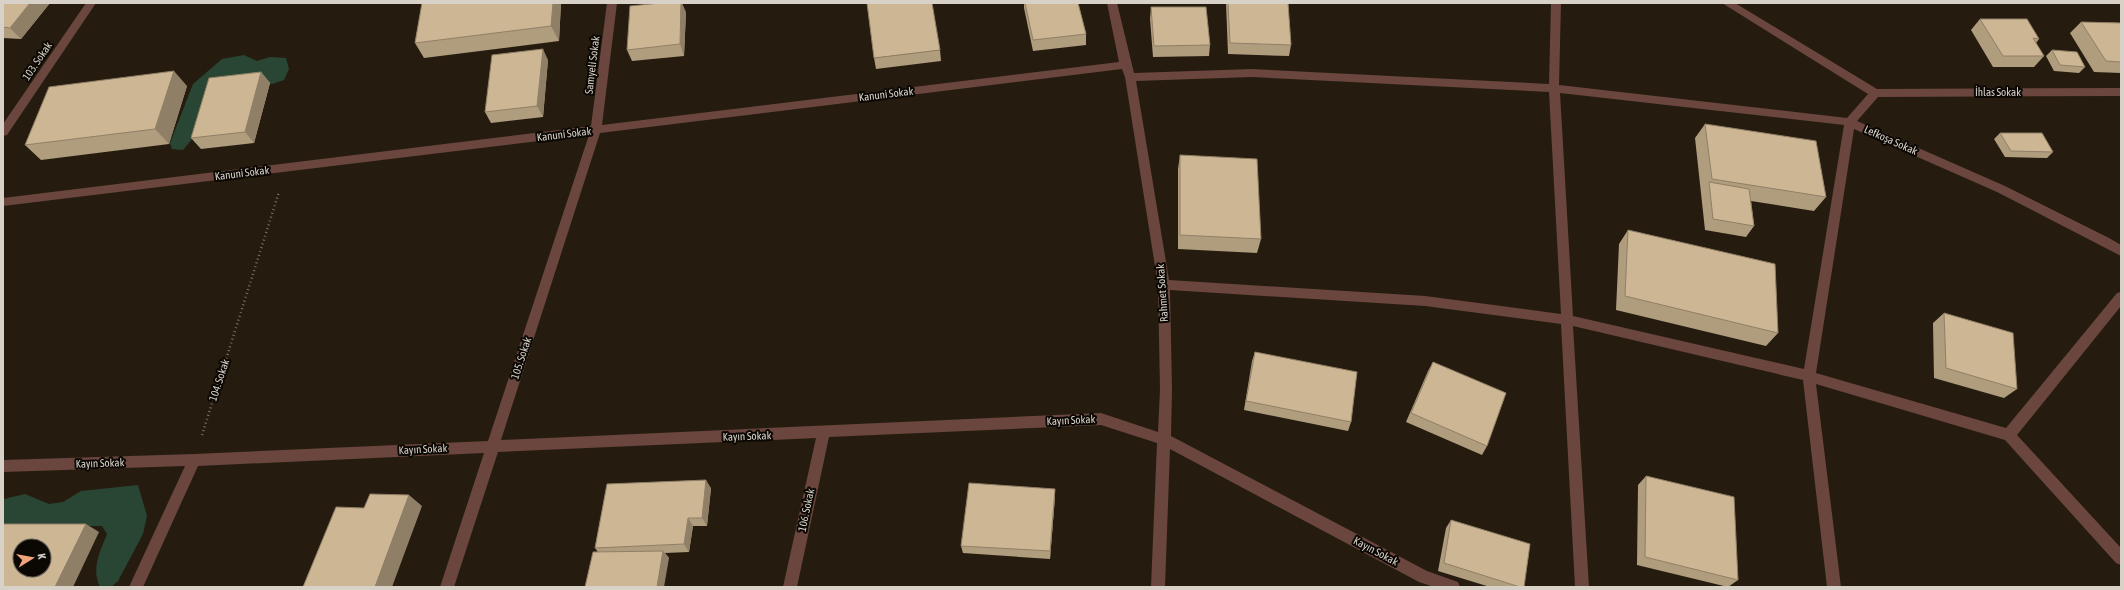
<svg xmlns="http://www.w3.org/2000/svg" width="2124" height="590" font-family="'Asap Condensed',sans-serif">
  <style>
    .green { fill: #294634 }
    .lines { fill: none; stroke-linecap: round; stroke-linejoin: round }
    .path { stroke: #797166; stroke-width: 2.5; stroke-dasharray: 1 3; stroke-linecap: butt }
    .street { fill: #6a463e; fill-rule: evenodd }
    .wall { fill: #b09d7e }
    .shaded-wall { fill: #907f67 }
    .building { fill: #cdb693; stroke: #907f67; fill-rule: evenodd }
    .labels { text-anchor: middle; stroke-width: 4; stroke-linejoin: round; paint-order: stroke }
    .street-label { font-size: 11px; fill: #d7d1c8; stroke: #0b0703 }
  </style>
  <rect width="100%" height="100%" fill="#251c0f"/>
  <path class="green" d="M244,55L257,61L270,57L286,58L289,69L284,80L272,84L261,81L192,139L183,150L172,149L170,143L193,84L222,59Z
    M138,485L147,516L143,534L118,581L111,587H100C91,569 100,552 107,534L102,526H3L4,499L25,494L49,504L63,502L81,491Z"/>
  <g class="lines">
    <path class="path" d="M202,435L279,192"/>
    <path class="street" d="M86,3H96L7,135L3,136V124Z
      M607,3H617L602,125L1119,62L1107,3H1117L1134,73L1252,69L1549,84L1551,3H1561L1559,85L1847,118L1868,94L1722,3H1735L1877,89L2121,88V96L1878,97L1857,121L2005,186L2109,238L2121,245V256L1997,192L1854,129L1816,373L2006,428L2117,293L2121,292V306L2017,435L2121,548V565L2116,563L2005,440L1816,384L1841,587H1827L1803,380L1573,326L1589,587H1575L1561,324L1425,306L1170,290L1172,390L1171,436L1427,571L1458,582L1460,587H1434L1419,582L1170,449L1165,587H1151L1157,443L1101,425L829,437L797,587H783L816,438L498,452L454,587H440L484,453L198,466L143,587H129L185,466L3,472V460L194,454L488,441L589,135L3,206V198L591,126ZM1122,69L1125,77L1158,285L1160,390L1158,432L1101,413L501,440L600,133ZM1252,77L1549,92L1561,314L1425,296L1169,280L1136,81ZM1560,93L1844,125L1804,369L1573,316Z"/>
  </g>
  <path class="wall" d="M3,3H50L21,39L3,38Z
    M422,3H561L559,41L424,58L415,43Z
    M1024,3H1078L1086,34V45L1033,51L1024,8Z
    M1226,3H1288L1291,45L1289,56L1228,54Z
    M1873,3H1939V4H1873Z
    M1151,7L1210,45L1209,56L1153,57L1150,19Z
    M686,12L684,56L632,61L627,50Z
    M1980,19L2039,39L2036,43L2044,56L2034,67H1993L1971,30Z
    M2081,22L2121,23V73L2094,72L2070,33Z
    M940,50L941,61L876,69L874,58Z
    M2052,50L2085,67L2079,73L2054,71L2046,56Z
    M548,60L543,117L491,123L485,112Z
    M261,72L270,83L254,143L201,149L191,138Z
    M187,86L169,144L41,160L25,145Z
    M1705,124L1826,197L1814,211L1751,201L1754,226L1746,237L1705,230L1695,138Z
    M2000,133L2053,152L2047,158L2005,157L1994,139Z
    M1180,155L1261,239L1257,253L1178,249V169Z
    M1628,230L1778,333L1766,346L1616,310L1619,244Z
    M1944,313L2017,389L2004,398L1934,378L1933,323Z
    M1255,352L1351,422L1348,431L1244,410L1252,361Z
    M1433,362L1487,446L1482,455L1406,422L1428,371Z
    M1646,476L1738,580L1728,587L1637,565L1638,485Z
    M711,488L707,526H693L689,552L665,553L669,558L598,552L595,548Z
    M1055,489V497L1050,559L963,553L961,546Z
    M1451,520L1524,587H1490L1438,571L1446,528Z"/>
  <path class="shaded-wall" d="M30,3H50L21,39L10,28Z
    M553,3H561L559,41L551,26Z
    M681,3H682L686,12L684,56L680,44Z
    M543,49L548,60L543,117L537,106Z
    M174,71L187,86L169,144L155,129Z
    M261,72L270,83L254,143L245,132Z
    M706,480L711,488L707,526L702,518Z
    M1055,489V497L1050,559V551Z
    M409,495L422,506L392,587H375Z
    M688,518L693,526L689,552L684,544Z
    M86,524L99,532L73,587H55Z
    M663,551L669,558L664,587H657Z"/>
  <path class="building" d="M3,3H30L10,28L3,27Z
    M422,3H553L551,26L415,43Z
    M661,3H681L680,44L627,50L630,6Z
    M867,3H932L940,50L874,58Z
    M1025,3H1078L1086,34L1033,40Z
    M1228,3H1288L1291,45L1230,43Z
    M1151,7H1206L1210,45L1154,46Z
    M1980,19H2027L2039,39L2033,38L2044,56H2003Z
    M2081,22L2121,23V62L2106,61Z
    M543,49L537,106L485,112L492,55Z
    M2052,50L2077,52L2085,67L2060,65Z
    M174,71L155,129L25,145L49,87Z
    M261,72L245,132L191,138L209,78Z
    M1705,124L1816,141L1826,197L1712,179Z
    M2000,133H2042L2053,152L2011,151Z
    M1180,155L1257,159L1261,239L1180,235Z
    M1709,182L1749,189L1754,226L1713,219Z
    M1628,230L1775,264L1778,333L1625,296Z
    M1944,313L2013,333L2017,389L1946,368Z
    M1255,352L1357,372L1351,422L1246,401Z
    M1433,362L1506,393L1487,446L1411,413Z
    M1646,476L1734,497L1738,580L1645,557Z
    M706,480L702,518H688L684,544L595,548L607,484Z
    M969,483L1055,489L1050,551L961,546Z
    M370,494L409,495L375,587H303L336,507L364,508Z
    M1451,520L1530,544L1524,587H1520L1444,563Z
    M3,524H86L55,587H3ZM20,546H44V570H20Z
    M663,551L657,587H585L593,552Z"/>
  <g class="labels">
    <g class="street-label">
      <text transform="translate(37 61) rotate(-56)" y="4">103. Sokak</text>
      <text transform="translate(592 65) rotate(-83)" y="4">Samyeli Sokak</text>
      <text x="1998" y="96">İhlas Sokak</text>
      <text transform="translate(886 94) rotate(-7)" y="4">Kanuni Sokak</text>
      <text transform="translate(564 134) rotate(-7)" y="4">Kanuni Sokak</text>
      <text transform="translate(1891 140) rotate(24)" y="4">Lefkoşa Sokak</text>
      <text transform="translate(242 173) rotate(-7)" y="4">Kanuni Sokak</text>
      <text transform="translate(1162 293) rotate(-94)" y="4">Rahmet Sokak</text>
      <text transform="translate(521 358) rotate(-72)" y="4">105. Sokak</text>
      <text transform="translate(219 380) rotate(-72)" y="4">104. Sokak</text>
      <text transform="translate(1071 420) rotate(-3)" y="4">Kayın Sokak</text>
      <text transform="translate(747 436) rotate(-2)" y="4">Kayın Sokak</text>
      <text transform="translate(423 449) rotate(-3)" y="4">Kayın Sokak</text>
      <text transform="translate(100 463) rotate(-2)" y="4">Kayın Sokak</text>
      <text transform="translate(806 510) rotate(-78)" y="4">106. Sokak</text>
      <text transform="translate(1376 551) rotate(28)" y="4">Kayın Sokak</text>
    </g>
  </g>
  <rect width="2124" height="590" fill="none" stroke="#d7d1c8" stroke-width="8"/>
  <g transform="translate(32 558) rotate(79)"><circle r="19" fill="#0b0703" stroke="#5d5852"/>
  <path d="M0-3L7 15L0 10L-7 15Z" fill="#f0a27a"/>
  <text y="-6" font-size="11" font-weight="bold" text-anchor="middle" fill="#d7d1c8">K</text>
  </g>
</svg>
